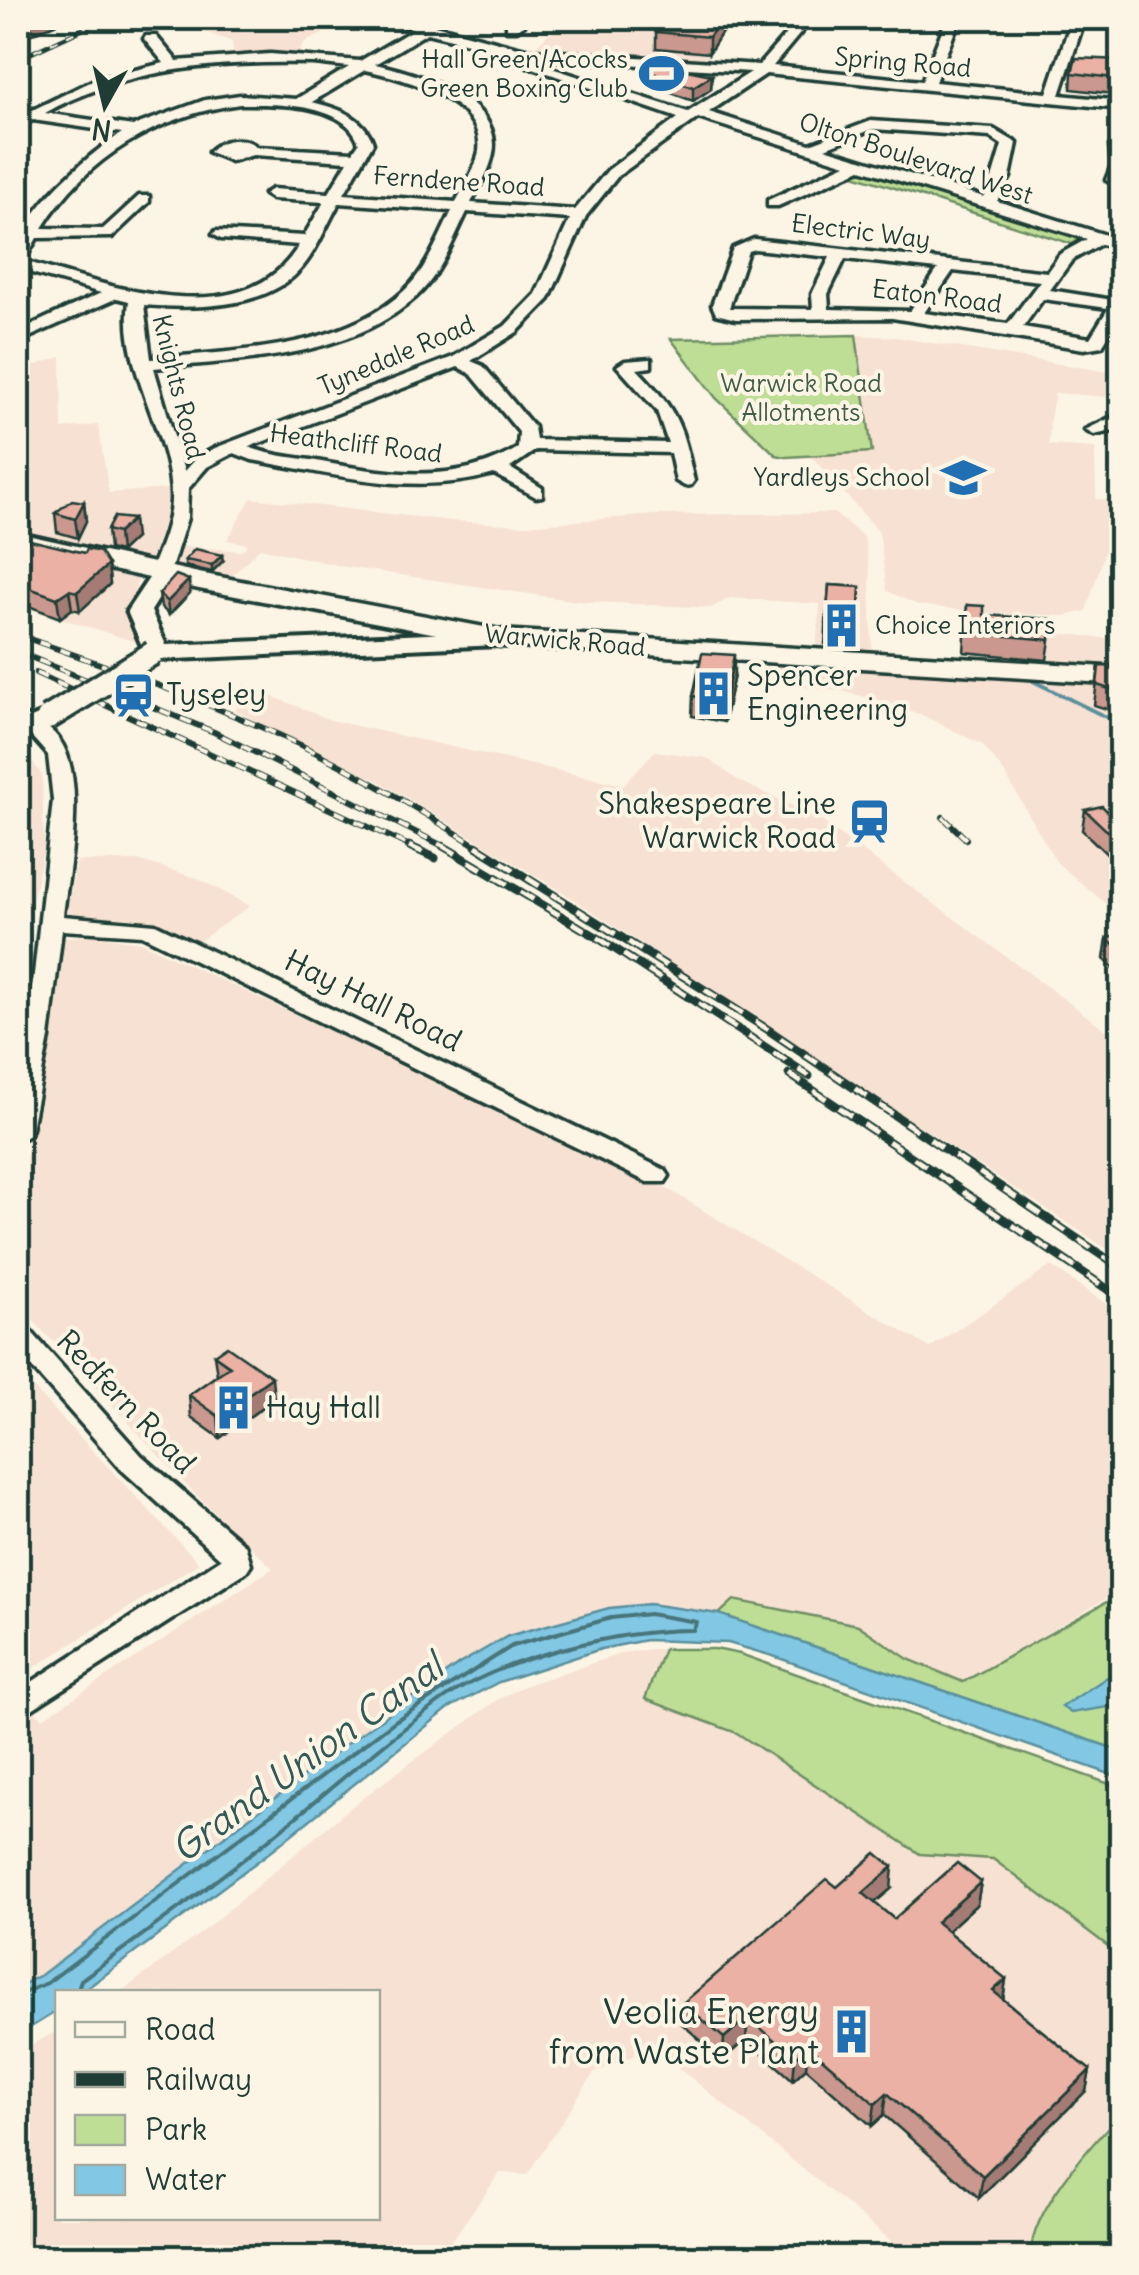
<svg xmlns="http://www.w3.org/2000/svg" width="1139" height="2275" font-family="Delius,sans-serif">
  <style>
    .built { fill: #f7e1d2 }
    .green { fill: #bede96; stroke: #6e8e65; stroke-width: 2.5 }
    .water { fill: #82c7e3; stroke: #5a909d; stroke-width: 2.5 }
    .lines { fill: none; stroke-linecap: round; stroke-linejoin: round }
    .shore { stroke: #47747a; stroke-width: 4 }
    .stream { stroke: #5a909d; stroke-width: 4 }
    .minor-casing { stroke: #1f3d34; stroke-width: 7 }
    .major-casing { stroke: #1f3d34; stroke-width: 8 }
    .highway-casing { stroke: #1f3d34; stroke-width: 7 }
    .minor { fill: #fcf5e5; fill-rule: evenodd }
    .major { fill: #fcf5e5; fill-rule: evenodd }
    .highway { fill: #fcf5e5; fill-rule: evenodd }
    .rail-far2-casing { stroke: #1f3d34; stroke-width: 5 }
    .rail-far1-casing { stroke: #1f3d34; stroke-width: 6 }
    .rail-casing { stroke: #1f3d34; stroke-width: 9 }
    .rail-far2 { stroke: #fcf5e5; stroke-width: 2.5; stroke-dasharray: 9; stroke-linecap: butt }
    .rail-far1 { stroke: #fcf5e5; stroke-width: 4; stroke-dasharray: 11; stroke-linecap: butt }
    .rail { stroke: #fcf5e5; stroke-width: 5; stroke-dasharray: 15; stroke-linecap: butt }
    .major-bridge-casing { stroke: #1f3d34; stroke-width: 29; stroke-linecap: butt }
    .major-bridge { stroke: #fcf5e5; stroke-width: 22 }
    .wall { fill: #ca988e; stroke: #1f3d34; stroke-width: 2.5 }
    .shaded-wall { fill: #a47c74; stroke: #1f3d34; stroke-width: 2.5 }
    .building { fill: #ebb1a5; stroke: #1f3d34; stroke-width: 2.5 }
    .labels { text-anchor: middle; stroke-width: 8; stroke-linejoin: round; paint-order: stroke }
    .far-poi-label { font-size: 25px; fill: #1f3d34; stroke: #fcf5e5; text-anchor: end }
    .far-street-label { font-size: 25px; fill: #1f3d34; stroke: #fcf5e5 }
    .far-park-label { font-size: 25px; fill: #3f5d48; stroke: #fcf5e5 }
    .poi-label { font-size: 30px; fill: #1f3d34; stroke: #fcf5e5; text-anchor: start }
    .street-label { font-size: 30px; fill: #1f3d34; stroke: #fcf5e5 }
    .near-poi-label { font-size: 35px; fill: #1f3d34; stroke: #fcf5e5; text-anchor: end }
    .near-water-label { font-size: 38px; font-style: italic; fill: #335957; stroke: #fcf5e5 }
  </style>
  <rect width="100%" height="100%" fill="#fcf5e5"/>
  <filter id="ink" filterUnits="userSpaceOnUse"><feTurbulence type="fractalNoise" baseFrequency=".01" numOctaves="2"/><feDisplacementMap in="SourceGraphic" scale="20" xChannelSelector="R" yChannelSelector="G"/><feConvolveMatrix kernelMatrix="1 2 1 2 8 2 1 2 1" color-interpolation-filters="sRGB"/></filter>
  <g filter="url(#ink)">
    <path class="built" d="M167,18H306L339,26L305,42L297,57H234L232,42Z
      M578,18H734L701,63L533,49L547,35Z
      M856,335L895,337L1121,374V398L1055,393L1050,418L1049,445L1095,448L1096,499L1121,500L1086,611L1064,616L987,613L918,605L887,591L879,532L811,456L871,452Z
      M61,357L62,429L98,425L109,493L167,489L166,515L151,559L144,560L18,531V371Z
      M251,498L452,521L525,525L654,515L834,513L864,537L870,573L872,653L816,649L820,604L730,598L711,608L577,601L346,567L260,548L229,579L174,565L180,546L242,551L248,544L227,540Z
      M18,549L135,576L138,579L128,614L140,643L18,605Z
      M1049,632L1121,640V670L1032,663V637Z
      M749,665L1121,683V916L1057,863L1004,772L983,745L922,715L878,700L841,691L749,681Z
      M243,684L330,720L623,785L655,751L707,758L739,781L816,817L1121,1041V1258L561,891L377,780L236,711Z
      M18,741L42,775L44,847L26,931L18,1013Z
      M77,861H141L197,878L250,906L195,944L137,918L66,914Z
      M90,935L140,942L666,1188L930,1348L1051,1266L1121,1314V1590L963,1682L908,1659L858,1625L734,1600L719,1614L649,1604L609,1608L508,1636L389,1713L41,1975L18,1987V1696L43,1718L273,1568L192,1491L18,1304V1187L40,1107L61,938Z
      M18,1372L199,1563L18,1678Z
      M651,1649H664L646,1699L737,1733L920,1854L993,1859L1121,1956V2113L1076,2161L1030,2241L1031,2257H911L653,2047L594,2073L527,2175L500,2173L440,2257L18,2258V2052L57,2031L58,2218H378V1992H121L202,1932L357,1802L497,1700L526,1685L623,1653Z"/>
    <path class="green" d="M859,170L1081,238L1072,244L847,173Z
      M856,335L872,452L786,457L776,455L716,398L671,339Z
      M1121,1594V1751L719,1614L734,1600L858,1625L908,1659L963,1682Z
      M664,1649H715L740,1654L1121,1788V1956L993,1859L920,1854L737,1733L645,1699Z
      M1121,2113V2257H1031C1028,2214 1092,2144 1121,2113Z"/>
    <path class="water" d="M649,1604L719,1614L1121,1751V1778L773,1656L728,1643L646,1640L601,1649L499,1682L449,1708L266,1855L82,1992H58L57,2011L18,2035V1987L41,1975L353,1739L459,1664L508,1636L609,1608Z
      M1121,1668V1705L1071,1713L1062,1707Z"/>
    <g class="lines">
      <path class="shore" d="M18,1995L47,1983L395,1721L512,1646L611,1618L649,1614L697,1622L693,1630C619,1630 502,1657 441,1701C379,1745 322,1797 263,1844C204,1891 142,1935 81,1980L77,1992"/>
      <path class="stream" d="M1033,681L1122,725"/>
      <defs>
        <path id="minor" d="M379,18L427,23L529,50L759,65L800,18H813L773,66L922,81L947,18H960L935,82L1047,93L1072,18H1085L1060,95L1122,101V109L766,74L709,112L810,144L871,121L993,129L1017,143L1010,177L997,201L1122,240V250L1101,244L1072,260L1050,290L1119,301L1122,314L1102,346L1084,349L892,318L736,319L716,314L712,305L733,248L754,239L1047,272L1060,254L1087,239L861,169L778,206H768V200L846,164L698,118L618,176L586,216L549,299L517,332L471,361L483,366L534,427L536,440L668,443L657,411L617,366L625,361L651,359V367L637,369C678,412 682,424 694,481L691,485L685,486L676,481L670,453L536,450L510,468L542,488V496L536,497L494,474C414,497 331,474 252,460L234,453L207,467L188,489L187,518L171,569L173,574L170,578H156L151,569C160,547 170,524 171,501C173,436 119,369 129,301L117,298L18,342V331L101,293L18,269C18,262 16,251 18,245C29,206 89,154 122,133L33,120L18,127V117L94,80L164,63L144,39L146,36H156L177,61L270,54L360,61L414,29ZM427,33L529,58L751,72L688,112L527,60V66L678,118L608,170L575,210L471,203C480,185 494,165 494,144C493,95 412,72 375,64ZM314,63L349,67L296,99L240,95L205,100L133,126L45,113C128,67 221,61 314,63ZM365,70C402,78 486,100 479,151C476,169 464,186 456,202L344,194L373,143C364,116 337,108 312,102ZM240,104C275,104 346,102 359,143L353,152L257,147C244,135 219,139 209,152L231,161L253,155L348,161L329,193L272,189L264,194L272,199L324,202L304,236L216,231L213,234L221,239L299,245C245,338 104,284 24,261L37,238L112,237L149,202V196H139L103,229L42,228C87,156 158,115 240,104ZM873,129L990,137L1002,145L988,192L984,197L825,148ZM339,203L452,211C439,237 427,269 405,290C340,351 235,350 151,359L144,305C192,309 264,309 299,271C316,253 327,224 339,203ZM467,212L570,219L536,294L505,326L453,357L215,448L195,459L184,471L154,368C240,360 348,359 416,297C440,275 453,241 467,212ZM755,249L830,257L812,294L813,309L729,308L748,251ZM845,259L938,269L910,311L829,309L828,294ZM953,271L1040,281L1008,324L924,313ZM1043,299L1108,308V309L1090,338L1023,327ZM458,367L471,374L519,432L518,448C455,487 381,473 311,460C291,457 268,455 249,447Z
          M517,18H532L517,30H507V24Z
          M1122,139V189L1106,180L1112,165L1110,146Z
          M1110,418L1122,419V429L1094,435L1085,430Z
          M33,721C98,738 68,868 63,916L155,924L665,1170L669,1176L665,1182H647L142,935L62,930L49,1038L30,1134L18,1142V1078L34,974L53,800L48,755L23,727Z
          M18,1326L28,1328L142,1456L245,1545L251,1564L246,1572L18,1718V1691L221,1559L122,1470L18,1352Z"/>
        <path id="major" d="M163,567L174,574L151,611L166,645L500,631L512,638L500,645L153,660L141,653L142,646L127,611L155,569Z
          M48,711L57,713L60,718L33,734L18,730V714L31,718Z"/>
        <path id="highway" d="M18,533L199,573L500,630L1122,668V684L500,646L199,589L18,549Z"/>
      </defs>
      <use href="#minor" class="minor-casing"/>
      <use href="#major" class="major-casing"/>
      <use href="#highway" class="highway-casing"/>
      <use href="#minor" class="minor"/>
      <use href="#major" class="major"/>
      <use href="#highway" class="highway"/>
      <defs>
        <path id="rail-far2" d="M18,59L107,18"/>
        <path id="rail-far1" d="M18,635C107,666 195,697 281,736C350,767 416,808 480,848
          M18,652L214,732L447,848
          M36,673L414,848
          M943,817L966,839"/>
        <path id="rail" d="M409,846L435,858
          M443,846L600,939L809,1076
          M476,846L767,1029L1122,1269
          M789,1074L1122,1299"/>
      </defs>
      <use href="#rail-far2" class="rail-far2-casing"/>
      <use href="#rail-far1" class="rail-far1-casing"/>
      <use href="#rail" class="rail-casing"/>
      <use href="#rail-far2" class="rail-far2"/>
      <use href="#rail-far1" class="rail-far1"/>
      <use href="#rail" class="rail"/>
      <defs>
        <path id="major-bridge" d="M48,718L153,653"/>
      </defs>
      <use href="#major-bridge" class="major-bridge-casing"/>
      <use href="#major-bridge" class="major-bridge"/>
    </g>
    <path class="wall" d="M724,29L709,53L656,48V32Z
      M1122,60V95L1071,89L1072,73Z
      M644,70L712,75L711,89L693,101L644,83Z
      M84,502L86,521L78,538L57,532L55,513Z
      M114,517L135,538L120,552L109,549L107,530Z
      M18,550L108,565L110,584L80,611L72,609L60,618L18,602Z
      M185,560L223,561L212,572L185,566Z
      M829,585L860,587L857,645L825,644Z
      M190,593L169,615L161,607L159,594Z
      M967,605L984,615L1050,640L1047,660L964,652Z
      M1099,666L1122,667V714L1094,705Z
      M734,675L724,722L692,716L693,696Z
      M1122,808V869L1082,830L1085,810L1107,811Z
      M1122,933V976L1104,959L1107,938Z
      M214,1355L274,1399L220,1438L191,1417L189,1395L217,1375Z
      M981,1882L977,1904L947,1931L1006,1979L1003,1999L1090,2070L1086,2091L979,2198L884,2115L872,2126L806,2068L793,2080L746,2039L723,2060L682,2024L683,2003L837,1887L891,1889L874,1903L894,1919Z"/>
    <path class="shaded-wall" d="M18,18H68L18,40Z
      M722,18H724V29L709,53V37Z
      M712,75L711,89L693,101V87Z
      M84,502L86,521L78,538L75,519Z
      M133,519L135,538L120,552L118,533Z
      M222,555L223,561L212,572V565Z
      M108,565L110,584L80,611L77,592Z
      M189,580L190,593L169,615L167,602Z
      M69,590L72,609L60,618L57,598Z
      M734,655V675L724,722L725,702Z
      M23,910L26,931L18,985V943Z
      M272,1377L274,1399L220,1438L218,1416Z
      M893,1867L891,1889L860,1915L863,1893Z
      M981,1882L977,1904L933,1944L936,1922Z
      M1006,1979L1003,2001L993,1991Z
      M748,2017L746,2039L723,2060L724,2038Z
      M808,2046L806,2068L793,2080L795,2058Z
      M1090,2070L1086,2091L979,2198L983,2176Z
      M887,2093L884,2115L872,2126L875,2104Z"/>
    <path class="building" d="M666,18H722L709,37L656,32Z
      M1076,58L1122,60V79L1072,73Z
      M646,62L712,75L693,87L644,70Z
      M72,500L84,502L75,519L55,513Z
      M114,517L133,519L118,533L107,530Z
      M30,540L85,553L87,549L100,552L108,565L77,592L69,590L57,598L18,584V550Z
      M195,549L222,555L212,565L185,560Z
      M176,575L189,580L167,602L159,594Z
      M829,585L860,587L858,626L826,624Z
      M967,605L984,606V615L1051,619L1050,640L966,632Z
      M702,653L734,655L725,702L693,696Z
      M1099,666L1122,667V693L1097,685Z
      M1102,806L1107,811L1122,808V845L1085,810Z
      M18,910H23L18,943Z
      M1122,933V952L1107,938Z
      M227,1346L272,1377L218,1416L189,1395L230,1366L214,1355Z
      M876,1853L893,1867L863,1893L894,1919L957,1863L981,1882L936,1922L1006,1979L993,1991L1090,2070L983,2176L887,2093L875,2104L808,2046L795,2058L748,2017L724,2038L683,2003L827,1879L837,1887Z"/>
  </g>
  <defs>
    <symbol id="stadium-bare" viewBox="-9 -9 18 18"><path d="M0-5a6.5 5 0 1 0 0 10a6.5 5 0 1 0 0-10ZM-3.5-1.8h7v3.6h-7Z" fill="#1f6fb2" stroke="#fcf5e5" stroke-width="2.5" paint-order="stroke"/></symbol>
    <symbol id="school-bare" viewBox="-9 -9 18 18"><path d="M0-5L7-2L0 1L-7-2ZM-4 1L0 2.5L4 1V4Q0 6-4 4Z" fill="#1f6fb2" stroke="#fcf5e5" stroke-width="2.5" paint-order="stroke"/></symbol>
    <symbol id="building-bare" viewBox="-9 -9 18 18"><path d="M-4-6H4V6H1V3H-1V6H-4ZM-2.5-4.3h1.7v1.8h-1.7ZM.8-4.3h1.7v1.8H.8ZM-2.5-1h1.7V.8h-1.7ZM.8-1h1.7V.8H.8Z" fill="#1f6fb2" stroke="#fcf5e5" stroke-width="2.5" paint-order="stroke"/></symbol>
    <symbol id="station-bare" viewBox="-9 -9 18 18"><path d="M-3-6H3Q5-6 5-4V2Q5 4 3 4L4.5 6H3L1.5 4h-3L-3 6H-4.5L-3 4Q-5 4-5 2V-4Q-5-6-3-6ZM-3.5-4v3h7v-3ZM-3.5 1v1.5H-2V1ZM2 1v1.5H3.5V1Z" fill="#1f6fb2" stroke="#fcf5e5" stroke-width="2.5" paint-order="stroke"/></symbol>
  </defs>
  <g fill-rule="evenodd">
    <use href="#stadium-bare" x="630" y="42" width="63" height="63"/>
    <use href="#school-bare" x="932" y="446" width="63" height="63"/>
    <use href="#building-bare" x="810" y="594" width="63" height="63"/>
    <use href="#building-bare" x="682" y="662" width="63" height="63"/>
    <use href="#station-bare" x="102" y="664" width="63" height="63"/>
    <use href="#station-bare" x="838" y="790" width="63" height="63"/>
    <use href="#building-bare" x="202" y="1376" width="63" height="63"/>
    <use href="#building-bare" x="820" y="2000" width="63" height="63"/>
  </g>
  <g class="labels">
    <g class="far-poi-label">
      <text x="628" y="68">Hall Green/Acocks<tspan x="628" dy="29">Green Boxing Club</tspan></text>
      <text x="930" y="486">Yardleys School</text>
      <text x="875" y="634" text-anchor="start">Choice Interiors</text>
    </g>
    <g class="far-street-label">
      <text transform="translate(903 62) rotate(5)" y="9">Spring Road</text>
      <text transform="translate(916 158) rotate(18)" y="9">Olton Boulevard West</text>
      <text transform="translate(459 181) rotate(4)" y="9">Ferndene Road</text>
      <text transform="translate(861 231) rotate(7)" y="9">Electric Way</text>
      <text transform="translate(937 296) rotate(7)" y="9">Eaton Road</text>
      <text transform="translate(396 355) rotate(-23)" y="9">Tynedale Road</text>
      <text transform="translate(179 387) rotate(76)" y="9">Knights Road</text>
      <text transform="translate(356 443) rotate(7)" y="9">Heathcliff Road</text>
      <text transform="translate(565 640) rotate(5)" y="9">Warwick Road</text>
    </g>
    <g class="far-park-label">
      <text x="801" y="392">Warwick Road<tspan x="801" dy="29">Allotments</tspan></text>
    </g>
    <g class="poi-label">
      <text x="747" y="686">Spencer<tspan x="747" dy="34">Engineering</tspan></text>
      <text x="166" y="705">Tyseley</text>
      <text x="836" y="814" text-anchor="end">Shakespeare Line<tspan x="836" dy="34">Warwick Road</tspan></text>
      <text x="266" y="1418">Hay Hall</text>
    </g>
    <g class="street-label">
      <text transform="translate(373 1001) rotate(26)" y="10">Hay Hall Road</text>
      <text transform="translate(126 1402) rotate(46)" y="10">Redfern Road</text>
    </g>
    <g class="near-poi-label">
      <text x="819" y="2024">Veolia Energy<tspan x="819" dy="40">from Waste Plant</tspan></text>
    </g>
    <g class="near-water-label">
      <text transform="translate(307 1758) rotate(-36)" y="13">Grand Union Canal</text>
    </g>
  </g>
  <rect width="1139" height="2275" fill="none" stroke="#fcf5e5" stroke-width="60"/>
  <rect x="30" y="30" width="1079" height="2215" fill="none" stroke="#1f3d34" stroke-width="4" filter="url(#ink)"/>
  <rect x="55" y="1990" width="325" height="230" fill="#fcf5e5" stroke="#a4ab9e" stroke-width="2.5"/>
  <rect x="75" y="2022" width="50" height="15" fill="#fcf5e5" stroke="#a4ab9e" stroke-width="2.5"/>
  <text x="145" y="2040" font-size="30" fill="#1f3d34">Road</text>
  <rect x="75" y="2072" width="50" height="15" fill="#1f3d34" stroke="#a4ab9e" stroke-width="2.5"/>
  <text x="145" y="2090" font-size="30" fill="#1f3d34">Railway</text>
  <rect x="75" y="2115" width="50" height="30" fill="#bede96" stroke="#a4ab9e" stroke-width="2.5"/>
  <text x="145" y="2140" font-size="30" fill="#1f3d34">Park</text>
  <rect x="75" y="2165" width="50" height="30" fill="#82c7e3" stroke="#a4ab9e" stroke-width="2.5"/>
  <text x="145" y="2190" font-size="30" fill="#1f3d34">Water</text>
  <g transform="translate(105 105) rotate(188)" stroke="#fcf5e5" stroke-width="8" paint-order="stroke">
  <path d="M0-8L18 38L0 25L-18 38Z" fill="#1f3d34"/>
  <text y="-15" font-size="28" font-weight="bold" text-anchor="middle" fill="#1f3d34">N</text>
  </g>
</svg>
